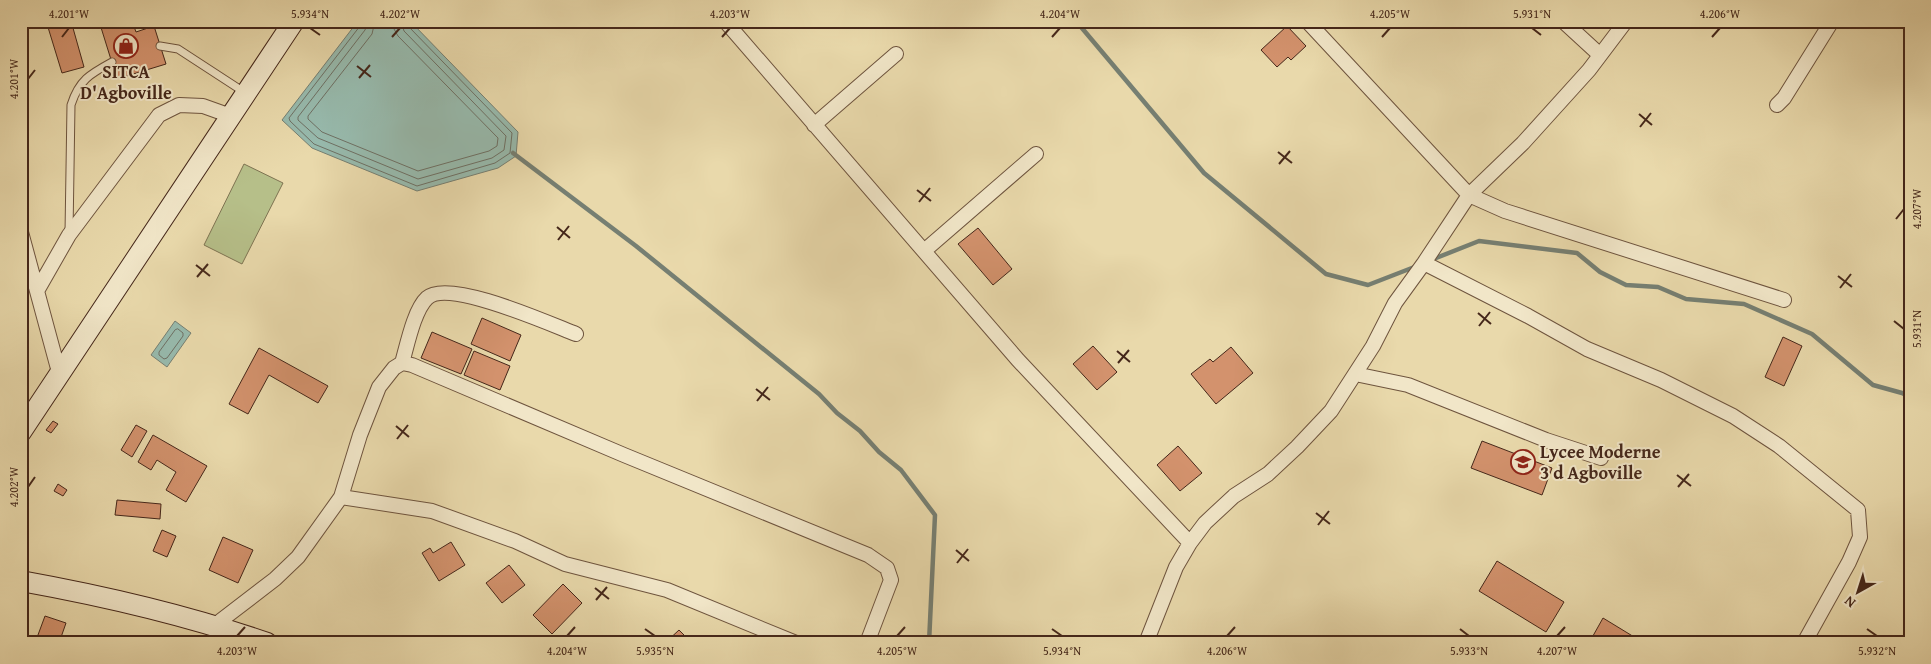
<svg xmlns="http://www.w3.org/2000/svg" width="1931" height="664" font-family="'Gentium Book Plus',serif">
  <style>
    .green { fill: #b6bf89; stroke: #7e7352 }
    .water { fill: #97baad; stroke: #767f72 }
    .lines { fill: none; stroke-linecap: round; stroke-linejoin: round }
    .shore { stroke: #6e7064; stroke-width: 1 }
    .stream { stroke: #767f72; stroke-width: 4.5 }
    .building { fill: #d3926d; stroke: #45271a }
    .lane-casing { stroke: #6e543e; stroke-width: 9 }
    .street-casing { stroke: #6e543e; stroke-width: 16 }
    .secondary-casing { stroke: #45271a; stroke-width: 22 }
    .lane { stroke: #f1e6c8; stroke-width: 7 }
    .street { stroke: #f1e6c8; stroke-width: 14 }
    .secondary { stroke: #f1e6c8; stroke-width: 20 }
    .ticks { fill: none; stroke: #45271a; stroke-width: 2 }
    .labels { text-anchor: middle; stroke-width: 4; stroke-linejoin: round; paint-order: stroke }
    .poi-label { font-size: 18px; font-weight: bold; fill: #45271a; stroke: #f1e6c8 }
    .neatline { fill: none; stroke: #45271a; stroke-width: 2 }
    .ticks-label { font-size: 12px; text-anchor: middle; fill: #45271a }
  </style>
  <rect width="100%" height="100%" fill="#e9d9ab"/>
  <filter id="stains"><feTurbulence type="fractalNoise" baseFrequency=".004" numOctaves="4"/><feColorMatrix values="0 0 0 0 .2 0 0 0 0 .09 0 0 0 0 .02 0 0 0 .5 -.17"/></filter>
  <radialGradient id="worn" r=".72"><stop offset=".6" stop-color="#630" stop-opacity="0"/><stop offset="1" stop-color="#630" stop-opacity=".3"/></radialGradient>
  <path class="green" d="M244,164L283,183L242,264L204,245Z"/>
  <path class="water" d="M358,21H410L518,132L516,156L498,168L417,191L312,148L282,120Z
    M175,321L191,333L167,367L151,355Z"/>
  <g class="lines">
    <path class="shore" d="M361,21L360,26L289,118L290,121L314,144L417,186L495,163L510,153L512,133L409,27L407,21
      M368,21L365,30L298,117V120L318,138L418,179L492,158L504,150L506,136L404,31L401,21
      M375,21L372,34L308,116V119L322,132L418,171L489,151L497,146L498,138L398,36L394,29L393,21
      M178,329L183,333V336L167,358L164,359L159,355V352L175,330Z"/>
    <path class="stream" d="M1076,21L1204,173L1326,274L1368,285L1417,266
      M513,153L636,246L819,394L837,413L860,431L879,452L901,470L935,515L929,643
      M1431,260L1479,241L1577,253L1600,272L1626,285L1658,287L1686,299L1744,304L1812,334L1873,385L1902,393L1910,397"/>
  </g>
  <path class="building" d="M56,21H71L84,67L62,73L47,24Z
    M99,21H132L136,32L154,26L166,64L117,79Z
    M1287,26L1306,46L1291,60L1288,57L1277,67L1261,50Z
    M978,228L1012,269L993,285L958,244Z
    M482,318L521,335L510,361L471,344Z
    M432,332L472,349L461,374L421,358Z
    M1783,337L1802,346L1784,386L1765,377Z
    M1093,346L1117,372L1097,390L1073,364Z
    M1231,347L1253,373L1216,404L1191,374L1210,359L1213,362Z
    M259,348L328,386L318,403L269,375L248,414L229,404Z
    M474,351L510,366L500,390L464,375Z
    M53,421L58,424L51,433L46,430Z
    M136,425L147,431L132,457L121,450Z
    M153,435L207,466L186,502L166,490L176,472L157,460L151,470L138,462Z
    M1482,441L1552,468L1542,495L1471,468Z
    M1178,446L1202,473L1180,491L1157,465Z
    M58,484L67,490L63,496L54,491Z
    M117,500L161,504L160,519L115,515Z
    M162,530L176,536L167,557L153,551Z
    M223,537L253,550L238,583L209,570Z
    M451,542L465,565L439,581L422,553L430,548L433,553Z
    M1497,561L1564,602L1546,632L1479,591Z
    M509,565L525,585L502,603L486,583Z
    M563,584L582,603L552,634L533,615Z
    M45,616L66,623L59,643H35Z
    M1603,618L1644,643H1589Z
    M679,630L692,643H665Z"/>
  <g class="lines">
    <defs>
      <path id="lane" d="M160,46L178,49L244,92
        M69,233L71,105C79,80 90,74 112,62"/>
      <path id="street" d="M725,21L1018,360L1190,543
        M1307,21L1469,195L1505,211L1784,300
        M1563,21L1600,55
        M1777,105L1784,98L1832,21
        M814,125L896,54
        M21,232L60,376
        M924,251L1036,154
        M1424,263L1528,316L1587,349L1661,380L1733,416L1779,446L1858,510L1860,537L1849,562L1804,643
        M37,291L69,235L159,115L179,105L203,106L231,116
        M402,363C407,346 414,310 427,298C448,278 550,324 576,334
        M1355,374L1408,385L1546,440L1601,458
        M341,497L432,511L515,541L565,564L667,590L796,643
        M215,625L275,579L298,557L341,497L360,435L379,387L394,368L402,363L412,365L624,455L868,555L887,568L891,580L867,643
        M1146,643L1176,567L1190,543L1205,523L1234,496L1268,474L1297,447L1331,411L1373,346L1395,303L1424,263L1469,195L1523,143L1589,70L1626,21"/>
      <path id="secondary" d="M21,432L294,21
        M21,581C104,596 187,615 267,643"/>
    </defs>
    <use href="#lane" class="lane-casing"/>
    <use href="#street" class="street-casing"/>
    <use href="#secondary" class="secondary-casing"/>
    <use href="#lane" class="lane"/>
    <use href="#street" class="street"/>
    <use href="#secondary" class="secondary"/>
  </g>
  <path class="ticks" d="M310,28L320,35M1532,28L1541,35M62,37L69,28M392,37L400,28M722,37L730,28M1052,37L1060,28M1382,37L1390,28M1712,37L1720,28M357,66L371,77M359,78L370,65M28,79L35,70M1639,114L1652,125M1640,127L1651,113M1278,152L1292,163M1279,164L1290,151M917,190L931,201M919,202L930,188M1896,219L1904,209M557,227L570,238M558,240L569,226M196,265L210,276M1838,276L1852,287M197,277L208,264M1840,288L1851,274M1478,313L1491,324M1894,321L1904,329M1479,326L1490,312M1117,351L1130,362M1118,363L1129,350M756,389L770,400M757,401L768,387M396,426L409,437M397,439L408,425M1677,475L1691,486M28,487L35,477M1678,487L1689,474M1316,513L1330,524M1318,525L1329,511M956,550L969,561M957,563L968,549M595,588L609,599M596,600L607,587M645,629L655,636M1052,629L1062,636M1460,629L1469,636M1867,629L1877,636M237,636L245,627M567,636L575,627M897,636L905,627M1227,636L1235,627M1557,636L1565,627"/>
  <defs>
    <symbol id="shop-ring" viewBox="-11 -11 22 22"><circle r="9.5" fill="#f1e6c8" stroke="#8f2418" stroke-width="1.5"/><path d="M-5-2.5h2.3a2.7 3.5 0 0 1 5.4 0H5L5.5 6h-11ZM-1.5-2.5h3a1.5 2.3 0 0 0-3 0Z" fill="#8f2418"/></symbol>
    <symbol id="school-ring" viewBox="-11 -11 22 22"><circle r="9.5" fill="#f1e6c8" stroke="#8f2418" stroke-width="1.5"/><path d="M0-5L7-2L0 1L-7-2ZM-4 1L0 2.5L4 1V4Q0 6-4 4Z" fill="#8f2418"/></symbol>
  </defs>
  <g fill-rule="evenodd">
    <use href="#shop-ring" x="112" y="32" width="28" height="28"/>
    <use href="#school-ring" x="1509" y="448" width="28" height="28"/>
  </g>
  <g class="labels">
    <g class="poi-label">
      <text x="126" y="78">SITCA<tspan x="126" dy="21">D'Agboville</tspan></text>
      <text x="1540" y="458" text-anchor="start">Lycee Moderne<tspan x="1540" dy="21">3 d Agboville</tspan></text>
    </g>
  </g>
  <rect width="1931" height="664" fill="none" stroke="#e9d9ab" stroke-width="55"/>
  <g transform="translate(1858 592) rotate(219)" stroke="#f1e6c8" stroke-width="4" paint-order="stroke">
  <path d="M0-4L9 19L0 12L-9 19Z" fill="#45271a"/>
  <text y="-8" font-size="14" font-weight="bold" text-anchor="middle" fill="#45271a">N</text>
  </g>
  <rect x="28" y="28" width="1876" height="608" class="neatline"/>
  <g class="ticks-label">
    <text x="69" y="18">4.201°W</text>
    <text x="310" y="18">5.934°N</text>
    <text x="400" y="18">4.202°W</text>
    <text x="730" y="18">4.203°W</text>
    <text x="1060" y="18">4.204°W</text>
    <text x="1390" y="18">4.205°W</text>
    <text x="1532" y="18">5.931°N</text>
    <text x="1720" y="18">4.206°W</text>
    <text transform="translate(14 79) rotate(-90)" y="4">4.201°W</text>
    <text transform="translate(1917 209) rotate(-90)" y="4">4.207°W</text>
    <text transform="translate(1917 329) rotate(-90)" y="4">5.931°N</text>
    <text transform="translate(14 487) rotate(-90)" y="4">4.202°W</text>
    <text x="237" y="655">4.203°W</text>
    <text x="567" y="655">4.204°W</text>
    <text x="655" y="655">5.935°N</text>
    <text x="897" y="655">4.205°W</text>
    <text x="1062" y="655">5.934°N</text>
    <text x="1227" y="655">4.206°W</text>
    <text x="1469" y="655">5.933°N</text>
    <text x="1557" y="655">4.207°W</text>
    <text x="1877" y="655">5.932°N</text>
  </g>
  <rect width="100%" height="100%" filter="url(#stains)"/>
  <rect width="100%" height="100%" fill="url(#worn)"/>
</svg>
